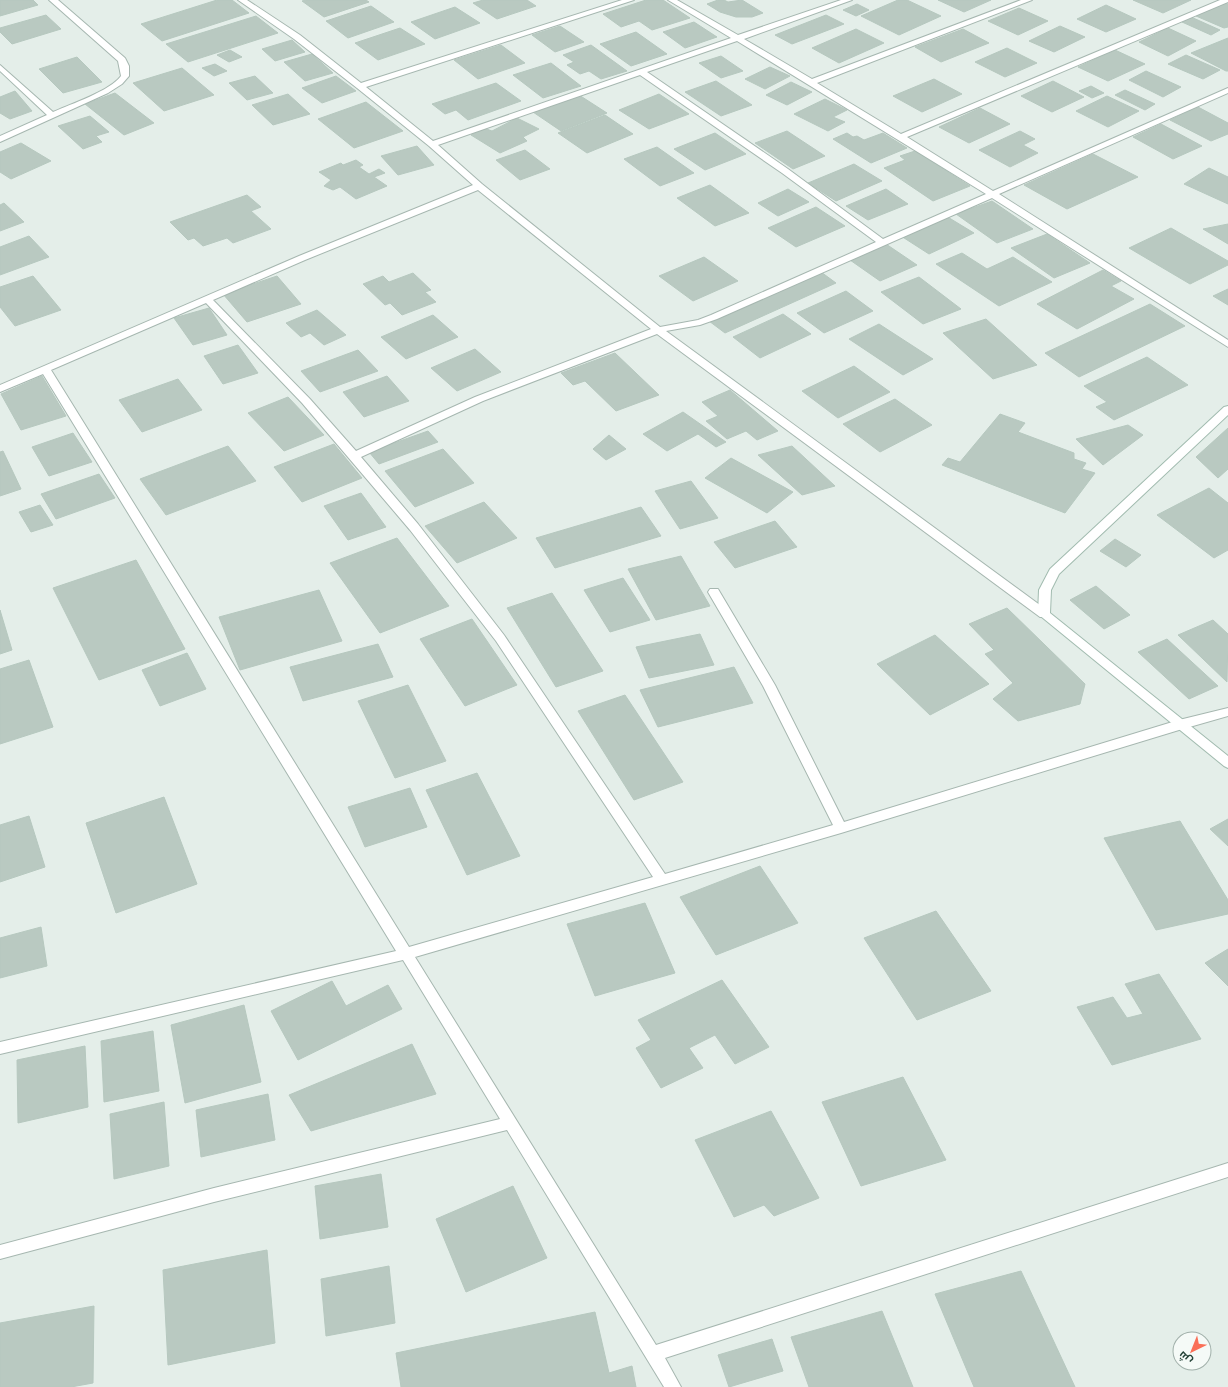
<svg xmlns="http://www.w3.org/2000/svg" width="1228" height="1387" font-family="'Fira Sans',Cairo,sans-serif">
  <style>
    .building { fill: #b9c9c1; stroke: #b6c8bf }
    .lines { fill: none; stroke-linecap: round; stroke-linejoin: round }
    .street-casing { stroke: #a6b7b0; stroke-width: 2 }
    .secondary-casing { stroke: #a1bbaf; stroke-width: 2 }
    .street { fill: #fff; fill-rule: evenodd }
    .secondary { fill: #fff; fill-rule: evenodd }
  </style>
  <rect width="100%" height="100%" fill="#e4eee9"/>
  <path class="building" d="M0,0H33L38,5L0,16Z
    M217,0H232L249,13L162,41L141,24Z
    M306,0H366L369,2L324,17L302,1Z
    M483,0H527L536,6L497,19L473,3Z
    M646,0H663L690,18L652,30L639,21L621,27L603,14Z
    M718,0H724L728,2L742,0L763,13L752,17H736L720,12L707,4Z
    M898,0H907L941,16L899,35L861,16Z
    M938,0H991L964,12Z
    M1133,0H1191L1163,13Z
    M1223,2L1228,4V27L1224,28L1196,16Z
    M857,4L869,10L856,16L843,10Z
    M1106,5L1136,19L1106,32L1077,19Z
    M371,6L394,22L348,38L326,21Z
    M455,7L480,23L435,39L411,22Z
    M1019,8L1048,21L1018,35L988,21Z
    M46,15L61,29L12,44L0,32V28Z
    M826,15L844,24L792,44L775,35Z
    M256,16L278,33L188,62L166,44Z
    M1191,17L1220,30L1211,35L1182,22Z
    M694,22L717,37L685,48L663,32Z
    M560,26L584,42L555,52L532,35Z
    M1060,26L1085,37L1054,52L1029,41Z
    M400,28L425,44L378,60L355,43Z
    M1168,28L1196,41L1168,56L1139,42Z
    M856,29L884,43L839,63L812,48Z
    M963,29L989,43L941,62L915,47Z
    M636,32L667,54L631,66L600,44Z
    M1228,38V71H1226L1191,53Z
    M292,40L305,52L275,61L262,49Z
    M501,45L525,63L478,79L454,60Z
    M591,45L627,71L601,79L589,71L580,74L567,65L574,62L563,55Z
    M1007,48L1037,63L1005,77L975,62Z
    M230,50L242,57L229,62L217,55Z
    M1115,50L1145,64L1108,81L1078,67Z
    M312,54L333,73L305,81L284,62Z
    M1186,55L1220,70L1203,79L1168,64Z
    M721,56L743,71L721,78L699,63Z
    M77,57L102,82L63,93L39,69Z
    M551,63L581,86L543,98L513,75Z
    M215,64L227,71L214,76L202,68Z
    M770,67L790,76L765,89L745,79Z
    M182,68L214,95L164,111L133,83Z
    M1146,71L1181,87L1163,97L1129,80Z
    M255,76L273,93L247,100L229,83Z
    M336,76L356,91L322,103L302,88Z
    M934,79L962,94L922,112L893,96Z
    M716,81L752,105L721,116L685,92Z
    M1053,81L1084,97L1052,112L1021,96Z
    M791,82L812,92L787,105L766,95Z
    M496,83L521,101L468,120L456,110L445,114L432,104Z
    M1091,86L1104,93L1092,98L1079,91Z
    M1125,90L1155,104L1145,110L1115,95Z
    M15,91L32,111L10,119L0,113V97Z
    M115,93L154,123L124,135L85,104Z
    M288,94L310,114L273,125L252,105Z
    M659,94L689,114L649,129L619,110Z
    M579,95L607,113L561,131L533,112Z
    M1107,96L1139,111L1108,127L1076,111Z
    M825,99L847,110L833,117L845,122L828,131L794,114Z
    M366,102L403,131L354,148L318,119Z
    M1198,107L1228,123V134L1211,141L1170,120Z
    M980,108L1010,124L969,143L939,127Z
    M605,115L633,134L587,153L558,133Z
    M90,116L109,132L96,136L102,142L83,149L58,126Z
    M517,118L539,129L523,137L527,141L500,153L471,135L484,128L492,131Z
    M1161,124L1202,146L1173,159L1133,137Z
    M787,131L825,156L793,169L755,143Z
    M1020,131L1035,139L1023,145L1038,153L1010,167L979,150Z
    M715,133L746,154L705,170L674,149Z
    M847,133L853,137L857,136L864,140L883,133L907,148L871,163L833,139Z
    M21,143L51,161L11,179L0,172V152Z
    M417,146L434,165L398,175L381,156Z
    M657,147L694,173L660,186L624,159Z
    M525,150L550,169L520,180L496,160Z
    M915,151L970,186L933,201L884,168L905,160L900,156Z
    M1093,154L1138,177L1067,209L1024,185Z
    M356,160L363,165L359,167L369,174L379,169L385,173L374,177L387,186L356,199L340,187L333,190L324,186L331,180L319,172L341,163L343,165Z
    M854,164L882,181L836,201L808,183Z
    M1209,168L1228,177V204L1184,184Z
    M710,185L749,213L715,226L677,198Z
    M788,189L809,202L778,216L758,203Z
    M886,189L908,204L868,220L846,206Z
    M247,195L261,207L251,211L271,229L233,243L227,238L203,246L194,238L188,240L170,222Z
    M992,201L1033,229L997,243L956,214Z
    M4,203L24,222L0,231V205Z
    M816,207L845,226L796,247L768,228Z
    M946,216L974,233L929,254L901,236Z
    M1228,224V244L1203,229Z
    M1171,228L1228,261V265L1190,284L1129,248Z
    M1047,234L1090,263L1054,278L1011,248Z
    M29,236L49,257L0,275V247Z
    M886,244L917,265L880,281L850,260Z
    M962,253L987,269L1013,257L1052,282L999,306L936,264Z
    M704,257L738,281L693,301L659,276Z
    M1103,270L1121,281L1111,286L1134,299L1077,329L1037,304Z
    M821,272L836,283L725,333L709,321Z
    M413,273L431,290L425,292L436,302L402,315L390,303L385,305L363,284L383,276L389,282Z
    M33,276L61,310L15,326L0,307V287Z
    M277,276L301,304L247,322L223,294Z
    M919,277L961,309L923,324L881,292Z
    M1228,289V305L1213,296Z
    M846,291L873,311L824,333L797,313Z
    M1150,304L1185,326L1079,377L1045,353Z
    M209,308L227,335L193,345L174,318Z
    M317,310L346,335L324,345L310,333L301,337L286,323Z
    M783,314L811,334L760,358L733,337Z
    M433,315L458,337L406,359L381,337Z
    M986,319L1037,365L993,379L943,333Z
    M879,324L933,359L903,375L849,339Z
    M238,345L258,373L223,384L204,356Z
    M475,349L501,372L457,391L431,368Z
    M358,350L378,371L320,392L301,371Z
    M615,353L659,395L616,411L585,381L573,385L561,373Z
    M1147,357L1188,385L1114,420L1096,407L1107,402L1084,386Z
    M854,366L890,392L838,418L802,391Z
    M42,376L66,416L21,430L1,394Z
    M387,376L409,401L364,417L343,392Z
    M178,379L202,410L142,432L119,400Z
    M730,390L778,431L757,440L746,431L727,439L706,421L718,416L702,402Z
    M288,397L324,435L284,451L248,413Z
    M895,399L932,425L880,452L843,424Z
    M683,412L726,442L716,447L698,434L667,451L643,434Z
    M1000,414L1025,423L1018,432L1074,453V459L1086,463L1082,469L1095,473L1065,513L942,465L948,458L960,462Z
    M1128,425L1143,435L1103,465L1076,439Z
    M1228,428V469L1218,478L1196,457Z
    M428,431L438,442L379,464L369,452Z
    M73,433L92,462L49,476L32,447Z
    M609,435L626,449L606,460L593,449Z
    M334,444L362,478L302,502L274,467Z
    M228,446L256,481L166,515L140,479Z
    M792,446L835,486L802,495L758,455Z
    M443,449L474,483L415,507L385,471Z
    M3,451L21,489L0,496V452Z
    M731,458L793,492L767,513L705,478Z
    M99,474L115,498L56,519L41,494Z
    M691,481L718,518L680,529L655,491Z
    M1209,488L1228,503V550L1214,558L1157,515Z
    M361,493L386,527L348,540L324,506Z
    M484,502L517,538L457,563L425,526Z
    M40,505L53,525L31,532L19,512Z
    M641,507L661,536L555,568L536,538Z
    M775,521L797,547L735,568L714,542Z
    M397,538L449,606L380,633L330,563Z
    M1115,539L1141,555L1126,567L1100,551Z
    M681,556L710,606L656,620L628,569Z
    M136,560L185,649L99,680L53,588Z
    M623,578L650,620L610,632L584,590Z
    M1096,586L1130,615L1104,629L1070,600Z
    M319,590L342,641L240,670L219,617Z
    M552,593L603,671L556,687L507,608Z
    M1007,608L1085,684L1080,704L1018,721L993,699L1013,683L985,654L994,650L969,624Z
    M0,610L12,650L0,654Z
    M472,619L517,685L465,706L420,639Z
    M1213,620L1228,634L1227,682L1178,635Z
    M700,634L714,665L649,678L636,647Z
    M935,635L989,684L930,715L877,664Z
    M1167,639L1218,686L1189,699L1138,652Z
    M378,644L393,677L303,701L290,667Z
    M187,653L206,689L160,706L142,670Z
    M29,660L53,727L0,744V669Z
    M734,667L753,703L658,727L640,690Z
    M408,685L446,761L395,778L358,701Z
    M625,695L683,782L634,800L578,711Z
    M477,773L520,856L467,875L426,790Z
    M410,788L427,827L365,847L348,807Z
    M164,797L197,884L116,913L86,823Z
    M29,816L45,867L0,882V825Z
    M1228,819V846L1210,829Z
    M1180,821L1228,900V914L1156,930L1104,838Z
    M760,866L798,923L716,955L680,897Z
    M645,903L675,973L595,996L567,924Z
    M936,911L991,991L917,1020L864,938Z
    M41,927L47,966L0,978V938Z
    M1228,949V986L1205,963Z
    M1159,974L1201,1039L1112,1065L1077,1007L1113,997L1127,1018L1143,1014L1125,984Z
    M722,980L769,1047L735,1064L715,1035L689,1048L703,1068L661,1088L636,1048L651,1040L638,1020Z
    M332,981L346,1006L388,985L402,1009L298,1060L271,1011Z
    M244,1005L261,1082L185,1103L171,1025Z
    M153,1031L159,1091L104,1102L101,1041Z
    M412,1044L436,1094L311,1131L289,1095Z
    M85,1046L88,1107L18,1123L17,1060Z
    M903,1077L946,1160L861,1186L822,1102Z
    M268,1094L275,1140L201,1157L196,1110Z
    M164,1102L169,1166L114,1179L110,1114Z
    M771,1111L819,1198L774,1216L764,1205L734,1217L695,1140Z
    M381,1174L388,1227L320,1239L315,1186Z
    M513,1186L547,1258L466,1292L436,1219Z
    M267,1250L275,1343L168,1365L163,1270Z
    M389,1266L395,1323L326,1336L321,1279Z
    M1021,1271L1075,1387H974L935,1294Z
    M94,1306L93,1383L71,1387H0V1323Z
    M882,1311L913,1387H809L791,1337Z
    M595,1312L609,1373L632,1366L636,1387H401L396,1353Z
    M772,1339L783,1371L729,1387L718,1355Z"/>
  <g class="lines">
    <defs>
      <path id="street" d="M49,0H58L125,58L129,66V76L122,84L108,93L0,142V136L47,115L0,71V65L53,112C71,104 110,91 121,76L118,61Z
        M238,0H247L300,35L361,83L622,0H634L366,87L433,141L731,38L668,0H677L738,35L841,0H852L744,39L812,79L1021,0H1032L817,83L901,134L1220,0H1228V2L907,137L993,191L1228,88V93L999,194L1228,340V347L992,198L717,319L700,325L666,331L1048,611L1050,614L1048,617H1040L657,334L483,401L361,457L418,524L504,635L665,874L833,825L763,686L708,592L710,589H718L775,685L844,822L1179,720L1228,708V716L1179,730L841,833L415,957L656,1345L1228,1163V1177L665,1358L681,1387H664L507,1130L214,1202L0,1259V1245L214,1188L500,1119L403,960L0,1054V1042L396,951L43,374L0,392V385L299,256L473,185L429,146L357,88L294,39ZM737,41L986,194L883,239L788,169L647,72ZM640,75L782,173L876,242L711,315L698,320L660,327L482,184L438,145ZM478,190L651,329L475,397L356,451L310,399L213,300L305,260ZM206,303L302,403L410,530L496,641L653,877L409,947L51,370Z"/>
      <path id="secondary" d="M1228,406V415L1059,574L1051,590L1050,613L1228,756V768L1224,766L1038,614L1039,590L1050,569L1224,407Z"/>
    </defs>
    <use href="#street" class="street-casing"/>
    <use href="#secondary" class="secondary-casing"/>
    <use href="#street" class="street"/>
    <use href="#secondary" class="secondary"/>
  </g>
  <g transform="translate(1192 1351) rotate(223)"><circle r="19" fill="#f5faf7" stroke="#a1b0aa"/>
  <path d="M0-3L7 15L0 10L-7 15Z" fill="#fa6f57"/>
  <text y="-6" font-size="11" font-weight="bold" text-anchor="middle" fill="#224136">ش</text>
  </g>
</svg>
